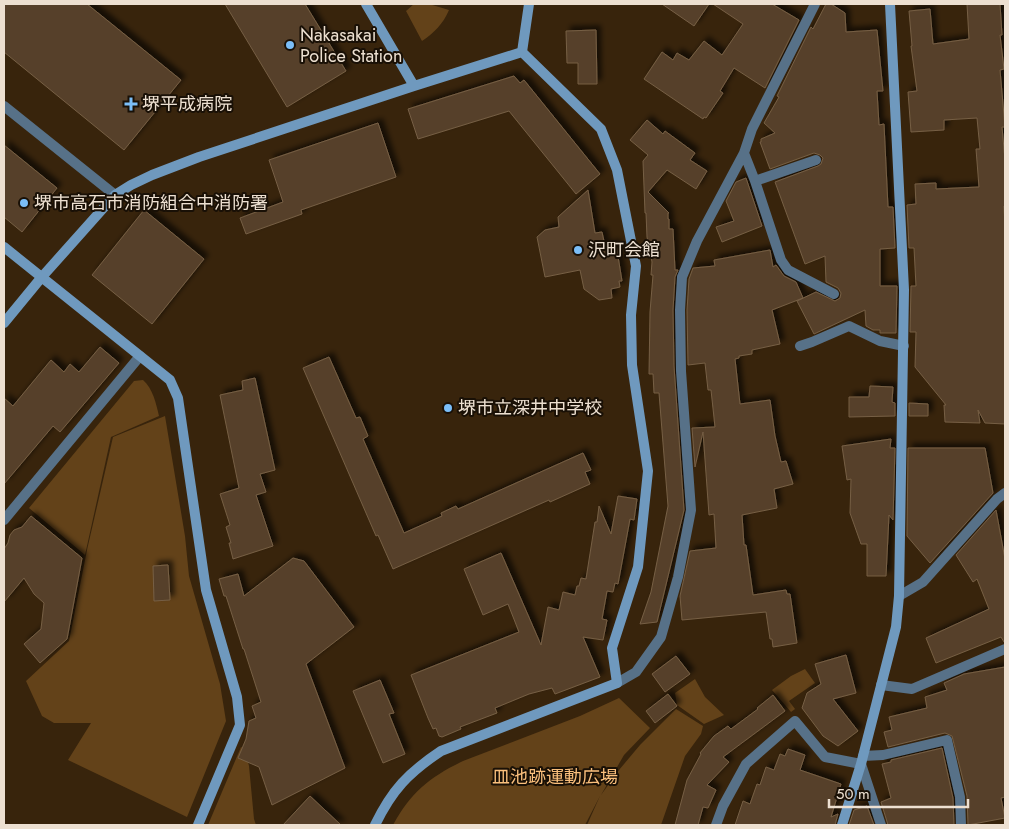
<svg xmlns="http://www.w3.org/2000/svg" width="1009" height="829" font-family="Jost,'Noto Sans JP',sans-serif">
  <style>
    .green { fill: #634219 }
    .building { fill: #574129; stroke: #765f45; filter: url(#shadow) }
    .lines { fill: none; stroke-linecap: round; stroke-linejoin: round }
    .street { stroke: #577188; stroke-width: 10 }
    .secondary { stroke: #6f99be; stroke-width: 10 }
    .poi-dot { fill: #7bbef8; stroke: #191006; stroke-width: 2 }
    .labels { text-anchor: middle; stroke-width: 4; stroke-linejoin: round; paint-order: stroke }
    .poi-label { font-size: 18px; fill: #ede0d1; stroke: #191006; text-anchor: start }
    .park-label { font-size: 18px; fill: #fabf7c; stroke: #191006 }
  </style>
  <defs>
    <filter id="shadow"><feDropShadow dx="4.5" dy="-4.5" stdDeviation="2.5" flood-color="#0009"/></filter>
  </defs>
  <rect width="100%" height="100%" fill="#38240c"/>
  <path class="green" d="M414,4H429L449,10C443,24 434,33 422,41L406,11Z
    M143,380C153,389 156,403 159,416L111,437L85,555L29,508L134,381Z
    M165,416L185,536L189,576L220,684L226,721L187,817L68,760L91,723H54L42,716L26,681L69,641L87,550L113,437Z
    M805,669L815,683L789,701L795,709L791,712L772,690L791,676Z
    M695,679L705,697L724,715L704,724L677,705L675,693Z
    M619,698L650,728L624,755L601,795L619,770L640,745L676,709L703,726L701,734L685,756L661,825H587L600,796L585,825H393C411,792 430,777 463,761L580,716Z
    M241,747L245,749L249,766L254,819L256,825H208Z"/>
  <path class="building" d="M4,4H87L181,80L124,150L4,52Z
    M225,4H305L346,71L287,107Z
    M662,4H709L694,26Z
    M713,4H772L799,20L765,88L734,68L720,91L723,93L706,118L704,117L703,119L644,79L662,52L673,60L677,53L689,60L704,41L722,55L743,24Z
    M826,4H831L845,13L846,32L877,30L883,91H877L879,125L884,124L888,207H893L895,248L880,249V286H897L896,333H880V330H873L866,326L865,310L814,334L797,301L816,292L835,301L840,298L841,293L838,288L826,282L825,256L805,264L775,182L818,166L821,164L823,158L820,155L814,153L770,169L760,142H761V139L775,133L764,123L779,97L777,96L811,27L813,29Z
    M967,4H1000L1002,35H1000L1004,69L1000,70L1005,127H1002L1005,160V206H1004L1005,227V424L985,423L978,410L980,423L945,422L944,405H946L915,367L916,332H910L911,286H916L914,248H909L907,205L916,204L915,184L936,183V189L979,187L976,149H980L977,118L944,120V130L911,132L908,92L917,91L911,46H912L909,11L930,9L933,44L969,39Z
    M596,30L597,84H578V63H567L566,31Z
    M514,76L520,83L524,80L600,174L576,194L509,111L418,139L408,109Z
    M647,120L663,134L665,131L695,153L690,160L707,171L696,189L667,170L648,192L669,213H668V219H669V229H673L675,270H678L675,277L673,310L674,366L684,510L657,622L640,624L651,592L668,506L659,393H654L653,374H649L650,312L653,275H651L652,262L647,237L646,213H645L643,161L648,155L630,140Z
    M378,123L396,177L301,210L302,214L246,234L240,218L283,202L269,160Z
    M4,145L57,188L22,232L4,217Z
    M746,178L762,226L722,242L716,227L734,221L726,201L736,182Z
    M588,190L595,233L602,232L605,246L616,244L622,281H619L620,287L611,289L612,298L599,300L584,289L580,270L545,277L537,237L545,230L559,227L558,217Z
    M144,210L204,259L152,324L92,275Z
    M770,250L773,267L776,265L784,276L796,282L803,298L772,310L780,344L752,350V354L739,356V358L735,359L740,404L770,400L775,436L781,462L786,461L793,484L774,489L777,508L742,515L744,545H746L753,595L786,590L787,594H790L797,643L773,647L772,639H770L766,612L682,620L680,596L690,551L716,548L714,514L709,515L703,432L695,467L692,428L715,427L711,390H708L705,363L688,365L687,310L689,279L693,268L715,266L714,260Z
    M100,347L119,363L60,432L53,426L4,484V398L13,406L51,360L64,372L70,364L79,372Z
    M329,357L356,418L360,417L368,436L363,439L404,533L442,516L441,513L456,506L458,509L583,453L591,470L585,472L590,484L550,502L549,500L393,569L378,535L376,536L303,368Z
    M255,378L275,470L260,474L266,492L256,495L273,546L233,559L229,543H231L226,527L230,525L220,494L239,488L220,395L243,390L242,381Z
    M870,386L893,387L892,402L895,403V416L849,417V397H869Z
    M909,403L928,404V416H909Z
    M891,439L890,448H895L893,520L889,515L886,576H867V544H861L850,513L851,479L847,480L842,446Z
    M908,448H985L993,493L930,563L907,536Z
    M618,496L637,499L634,520L630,519L618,584L615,583L613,592L607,591L602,619L607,620L603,640L583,637L600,677L555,694L552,688L529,694L495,708L497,713L460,727L461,729L442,737L439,736L436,728L433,729L428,718L411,675L519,632L508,604L483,615L464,569L501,553L541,645L548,607L559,610L563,592L575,595L577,586H579L581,578L586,579L595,522H597L599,506L611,534Z
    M996,510L1005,559V642H1004L1001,637L936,663L926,638L989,609L977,579L973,582L956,555Z
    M31,516L82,558L67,639L40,663L24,644L41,629L44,603L34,594L24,578L4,602V549L8,543L10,535L14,530L22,527Z
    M293,558L304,561L354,627L306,664L345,768L272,805L259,767L238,758L246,739L249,721L256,718L252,706L261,702L244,649H243L226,596H224L219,579L238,574L244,596Z
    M168,565L170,600L154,601L153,566Z
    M846,655L856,693L833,699L858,731L838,746L823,736L802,708L807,693L821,684L815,664Z
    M676,656L690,674L665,692L652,674Z
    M1005,667V797L1001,798L1005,818L968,825L967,796L952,736L945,733L888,747L884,732L892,730L889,717L927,708L925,697L947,690L944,683L964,674Z
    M380,680L394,713L389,714L405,754L383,763L353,691Z
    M668,694L677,706L655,723L646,711Z
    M773,695L785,711L723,757L729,762L707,785L716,790L708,808L703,807L698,825H675L687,780L701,754L700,753L714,736L728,726L731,729L758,709L757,708Z
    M942,748L953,798L954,825H888L881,802L891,798L882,764L891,762V760Z
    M788,749L805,755L800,770L841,784L831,817L838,814L835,825H735L743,801L750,804L757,784L760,785L766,767L774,770L780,754L785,756Z
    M310,796L341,825H283Z
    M867,806L874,825H849L854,810Z"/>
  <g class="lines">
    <path class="street" d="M4,106L115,195
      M744,153L755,181L781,260L788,270L834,294
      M755,181L816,160
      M800,346L812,342L849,326L880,341L904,346
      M4,520L140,356
      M899,596L923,582L997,499L1005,493
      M617,683L636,672L661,637L678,577L691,510L681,371L680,310L682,277L697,241L744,153L752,129L815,4
      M881,685L912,689L1005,649
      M863,756L883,755L947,740L960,797L961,825
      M716,825L723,806L746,764L795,721L825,757L861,764L881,825"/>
    <path class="secondary" d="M366,4L414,86
      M522,52L529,4
      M4,247L170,380L178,398L206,590L237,697L240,725L198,825
      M4,323L41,278L115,195L131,185L152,175L199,157L414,86L522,52
      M375,825C392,790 408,773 441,751L617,683L612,648L638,567L648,471L632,365L631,315L636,266L617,170L601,129L522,52
      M842,825L861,764L896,627L899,596L904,290L890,4"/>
  </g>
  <g class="poi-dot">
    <circle cx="290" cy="45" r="5"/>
    <path d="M128.5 96.5h5v5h5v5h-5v5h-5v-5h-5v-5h5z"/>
    <circle cx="24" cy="203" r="5"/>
    <circle cx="578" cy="250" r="5"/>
    <circle cx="448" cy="408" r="5"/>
  </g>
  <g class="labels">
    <g class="poi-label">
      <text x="300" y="41">Nakasakai<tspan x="300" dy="21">Police Station</tspan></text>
      <text x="142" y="110">堺平成病院</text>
      <text x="34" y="209">堺市高石市消防組合中消防署</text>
      <text x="588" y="256">沢町会館</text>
      <text x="458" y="414">堺市立深井中学校</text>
    </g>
    <g class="park-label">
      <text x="555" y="783">皿池跡運動広場</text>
    </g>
  </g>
  <rect width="1009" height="829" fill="none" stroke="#ede0d1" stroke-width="10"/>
  <path d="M829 799v8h139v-8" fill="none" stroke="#ede0d1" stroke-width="2.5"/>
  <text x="836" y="799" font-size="15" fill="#ede0d1" stroke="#191006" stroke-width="4" paint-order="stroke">50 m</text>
</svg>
